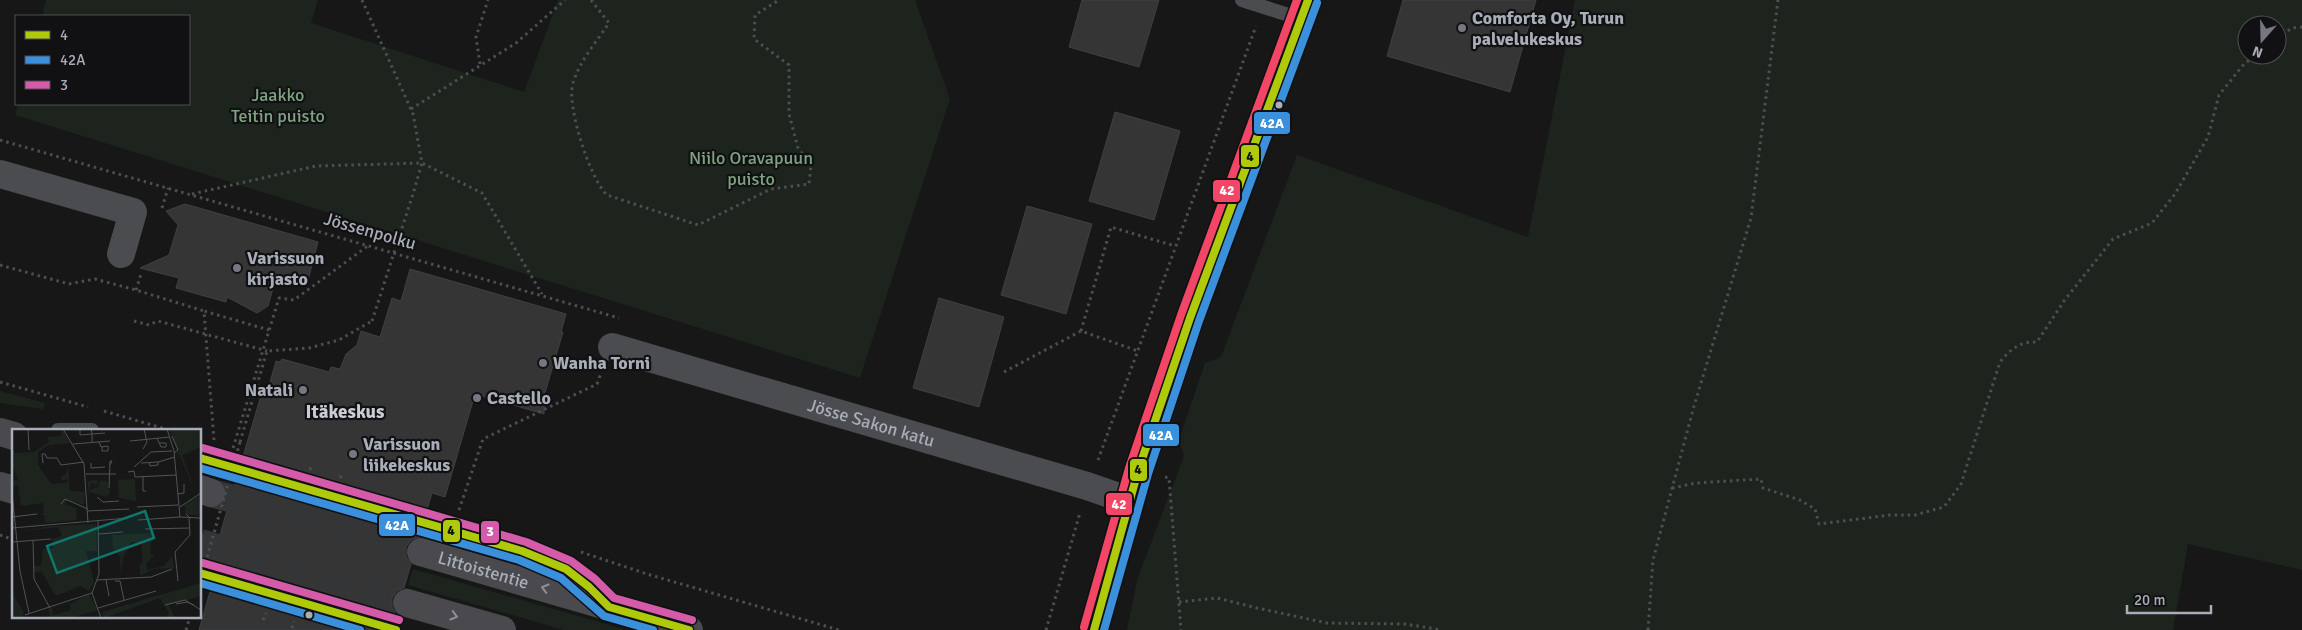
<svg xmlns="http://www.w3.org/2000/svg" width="2302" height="630" font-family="Signika,sans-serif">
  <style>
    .green { fill: #1d241e; fill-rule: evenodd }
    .building { fill: #353536; stroke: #3f4043 }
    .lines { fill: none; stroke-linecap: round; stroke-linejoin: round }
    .secondary-tunnel { stroke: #343537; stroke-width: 28; stroke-dasharray: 28 14; stroke-linecap: butt }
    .path { stroke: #4d4e52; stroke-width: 3; stroke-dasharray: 2.5 4; stroke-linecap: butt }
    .lane { stroke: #4b4c50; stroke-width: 14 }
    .street { stroke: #4b4c50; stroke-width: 28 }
    .secondary { stroke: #4a4a4e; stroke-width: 28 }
    .path-bridge { stroke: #4d4e52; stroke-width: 3; stroke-dasharray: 2.5 4; stroke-linecap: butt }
    .bus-1-casing { stroke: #111113; stroke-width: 11 }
    .bus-2-casing { stroke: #111113; stroke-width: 11 }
    .bus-3-casing { stroke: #111113; stroke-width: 11 }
    .bus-4-casing { stroke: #111113; stroke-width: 11 }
    .bus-1 { stroke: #afca0b; stroke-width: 8 }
    .bus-2 { stroke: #3a90db; stroke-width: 8 }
    .bus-3 { stroke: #d65aaa; stroke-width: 8 }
    .bus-4 { stroke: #f34667; stroke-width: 8 }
    .oneway { stroke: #8c8f98 }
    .poi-dot { fill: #757880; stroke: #111113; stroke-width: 2 }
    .bus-dot { fill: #a8adb8; stroke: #111113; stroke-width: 2 }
    .labels { text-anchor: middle; stroke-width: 4.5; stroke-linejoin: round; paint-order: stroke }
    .poi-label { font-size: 18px; font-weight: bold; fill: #a8adb8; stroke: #111113; text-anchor: start }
    .park-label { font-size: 18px; fill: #7fa381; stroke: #111113 }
    .street-label { font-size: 18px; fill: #a8adb8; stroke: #111113 }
    .neighbourhood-label { font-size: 19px; font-weight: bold; fill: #c9ccd4; stroke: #111113 }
    .inset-road { fill: none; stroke: #515357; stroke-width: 1 }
    .view { fill: #0f766e; fill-opacity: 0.15; stroke: #0f766e; stroke-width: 2.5 }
    .inset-edge { fill: none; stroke: #a8adb8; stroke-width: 2.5 }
    .line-badge { stroke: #111113; stroke-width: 2 }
    .badge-label { font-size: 14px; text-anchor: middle; font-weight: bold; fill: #fff }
    .pale-badge-label { font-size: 14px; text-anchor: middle; font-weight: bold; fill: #111 }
  </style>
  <rect width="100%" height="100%" fill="#171717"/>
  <path class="green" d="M46,0H318L311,23L524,92L558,0H915L950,99L860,378L15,115L18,104H189V16H42Z
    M1575,0H2302V570L2188,544L2173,630H1127L1137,580L1184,456L1179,440L1205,363L1221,357L1297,155L1528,237ZM2247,25H2277V55H2247Z
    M0,391L45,403L43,409L0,403Z
    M413,569L627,630H564L408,585Z"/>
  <path class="building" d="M1082,0H1159L1139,67L1069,47Z
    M1403,0H1536L1510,92L1387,56Z
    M1115,112L1180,131L1154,220L1089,201Z
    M185,204L318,242L308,280L293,276L291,282L276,278L268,306L257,313L227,297L226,302L176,288L179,278L140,268L169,255L178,225L166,211Z
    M1027,206L1092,224L1066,314L1001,295Z
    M410,269L566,314L561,332H563L544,396V414L475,394L445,497L432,493L425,516L421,521L422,528L419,537L411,540L406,547V556L411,564L404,588L397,591L392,598V607L396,614L392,630H199L215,574L209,573L226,514L262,392L267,393L276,361L280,362L282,359L329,372L331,367L340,369L346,354L357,345L361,331L380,337L392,298L401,301Z
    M939,298L1004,317L979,407L913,388Z"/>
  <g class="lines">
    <path class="secondary-tunnel" d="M211,493L421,552
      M200,543L407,603"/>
    <path class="path" d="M362,0L413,114L422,163L413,194
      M591,0L609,23C597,41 579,62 573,83C566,105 590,179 607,195L698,225L771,189L809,184L811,165L798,148L789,114V65L754,39L755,15L779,0
      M2277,38L2292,28L2302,27
      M480,64L476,37L488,0
      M411,109L516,43L565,0
      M0,140L619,318
      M192,194L316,166L422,163L482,193L542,294
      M162,208L168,188
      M0,265L69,284L95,279L136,290L204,311
      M136,290L141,274
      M1081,331L1111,227L1175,246
      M1004,372L1081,331L1138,351
      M0,382L88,407
      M104,411L169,430
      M214,440L204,311L269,330
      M240,442L267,351L309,348L339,340L372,321
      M233,448L279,298L294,300L369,245
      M1098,460L1256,26
      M310,470L311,465
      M1165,477L1169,478L1181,630
      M340,478L342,474
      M1672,488L1696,483L1761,479L1763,488L1800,500L1815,509L1819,524L1890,515H1915L1944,507L1961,484L2000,362C2010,349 2021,341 2037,342L2064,301L2113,239L2152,223L2175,194L2208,137L2219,95L2244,64L2256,55
      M459,510L483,439L597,384L601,373
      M0,535L14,540
      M581,552L647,574L839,630
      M1179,602L1217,598L1257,608L1327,623L1405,624L1442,630
      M263,620L266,613
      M292,628L294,621
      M186,630L190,616
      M1046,630L1080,513
      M1648,630L1653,560L1694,406L1751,218L1778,0"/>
    <path class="lane" d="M1242,0L1301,19
      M58,430H92
      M200,458L219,464
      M429,524L522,551L566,569L602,599"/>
    <g class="street">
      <path d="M0,174L133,212L121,254"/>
      <path id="s1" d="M612,347L1087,486L1130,501"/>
    </g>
    <g class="secondary">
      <path d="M0,432L14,436"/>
      <path d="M0,486L14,490"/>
      <path d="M200,489L211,493"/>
      <path id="s2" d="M421,552L689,630"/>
      <path d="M407,603L502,630"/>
      <path d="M1094,630L1138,471L1190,318L1308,0"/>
    </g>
    <path class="path-bridge" d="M134,321L149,325L158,321L267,351
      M372,321L413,194
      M200,582L240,442"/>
    <defs>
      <path id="bus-1" d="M200,458L522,551L566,569L589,587L609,607L689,630
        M200,573L396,630
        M1094,630L1138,471L1190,318L1308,0"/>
      <path id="bus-2" d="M200,468L519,560L561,578L604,616L653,630
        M200,583L360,630
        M1104,630L1148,474L1199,321L1317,3"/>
      <path id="bus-3" d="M203,448L526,542L571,561L595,579L614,598L692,620
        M203,563L399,620"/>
      <path id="bus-4" d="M1084,627L1129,468L1181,315L1297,0"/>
    </defs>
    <use href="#bus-1" class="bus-1-casing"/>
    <use href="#bus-2" class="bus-2-casing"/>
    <use href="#bus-3" class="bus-3-casing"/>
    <use href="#bus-4" class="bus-4-casing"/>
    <use href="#bus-1" class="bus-1"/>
    <use href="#bus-2" class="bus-2"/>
    <use href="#bus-3" class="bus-3"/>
    <use href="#bus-4" class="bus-4"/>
  </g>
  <defs><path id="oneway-chevron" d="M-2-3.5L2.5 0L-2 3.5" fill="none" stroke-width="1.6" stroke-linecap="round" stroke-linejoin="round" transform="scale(1.25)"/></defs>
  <g class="oneway">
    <use href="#oneway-chevron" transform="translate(545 588) rotate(-164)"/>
    <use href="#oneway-chevron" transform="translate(454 616) rotate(16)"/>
  </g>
  <g class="poi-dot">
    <circle cx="1462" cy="28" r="5"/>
    <circle cx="237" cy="268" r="5"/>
    <circle cx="543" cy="363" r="5"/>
    <circle cx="303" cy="390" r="5"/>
    <circle cx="477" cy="398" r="5"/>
    <circle cx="353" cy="454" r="5"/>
  </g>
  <g class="bus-dot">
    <circle cx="1279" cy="105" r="4.5"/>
    <circle cx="309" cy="615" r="4.5"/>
  </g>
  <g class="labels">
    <g class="poi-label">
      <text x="1472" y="24">Comforta Oy, Turun<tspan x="1472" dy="21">palvelukeskus</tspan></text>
      <text x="247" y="264">Varissuon<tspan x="247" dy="21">kirjasto</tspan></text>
      <text x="553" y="369">Wanha Torni</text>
      <text x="293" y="396" text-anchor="end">Natali</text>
      <text x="487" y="404">Castello</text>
      <text x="363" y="450">Varissuon<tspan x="363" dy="21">liikekeskus</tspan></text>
    </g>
    <g class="park-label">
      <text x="278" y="101">Jaakko<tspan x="278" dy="21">Teitin puisto</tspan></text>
      <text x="751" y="164">Niilo Oravapuun<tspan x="751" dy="21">puisto</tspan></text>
    </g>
    <g class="street-label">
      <text transform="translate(370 231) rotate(16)" y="6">Jössenpolku</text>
      <text dy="6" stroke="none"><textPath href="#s1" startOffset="270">Jösse Sakon katu</textPath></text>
      <text dy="6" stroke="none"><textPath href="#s2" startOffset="65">Littoistentie</textPath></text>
    </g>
    <g class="neighbourhood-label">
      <text x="345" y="418">Itäkeskus</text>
    </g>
  </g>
  <g transform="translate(12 429)">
    <rect width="189" height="189" fill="#171717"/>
    <path d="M50,0L58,14L37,16L26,23V36L39,55L55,54V50L50,52L49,47L54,46L56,36L58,62L73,63L72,76L56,71L53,75L64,79L65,91L6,97L37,93H33L32,86H28L32,84L31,74L9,77L6,56L0,57V52L6,51L0,35V18L3,24L22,23L37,13L36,8L49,7ZM157,0H189V18L170,26L184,65L167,25L164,26L167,22ZM75,46L76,52L86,51L84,57L80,53L77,61L86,58L88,52H95L98,63L95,68L77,63L78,81ZM123,50L124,72L107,69L106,51ZM187,67L189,85H185L189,87L173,85V76ZM84,95L85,122H74L82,153L77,162L68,157L44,167L30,143H22V137H29L31,120L41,119L40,110L50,107L46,98L5,103L40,97ZM140,104L138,125L143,126L134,134L135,141L152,137L160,127L162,139L142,140L128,147V135L131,134L129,113H119L111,128L109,149L108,128L101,119L100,106ZM0,149L2,167L12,184L11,189H0ZM189,154V167L157,176L163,189L154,188L157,184L148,169L92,189L90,183ZM77,165L86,181L58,189H32L38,187L36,180L40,179L41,186L59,181L58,175Z" fill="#1d241e"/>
    <path class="inset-road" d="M16,0L17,21M51,0L72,35L76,94M68,0V6L80,5V14M79,0L80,5L93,4M155,0L162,22L168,88L189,89M160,7L166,21L162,24M145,9L149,18H154V14H148M118,12L158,8M87,13L89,18L96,17V22H90V18M61,15L98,12M131,20L135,13L132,0M137,33L138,37L146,36V33L163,28M31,34L30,25H33L35,29H45L49,36L72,33M79,34V39L93,38M129,34L146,33M122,38L139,23L160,22M116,43L122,42L123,48L164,46M74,45H104M131,48V62H134M97,59L98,32H100L98,36M0,64L8,142L17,184M166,65L172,64V55M85,68L91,73L107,72M49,75L53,70L76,80M125,78L166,76M168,78L189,64M75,82L117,80M0,88L25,85M86,91L87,145L80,164L89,189M126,91L168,88M0,99L116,89M133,100L178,99M87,105L111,103M21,111L22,150L38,179M0,113L39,110M85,151L139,148L160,140M94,151L97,167M103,152H108L112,171M166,152L163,123L178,106L177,88L174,85M164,175L175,173L182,176M153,176L173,171L189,181M86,179L144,162M13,186L80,164"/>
    <path class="view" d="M133,82L142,109L45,144L35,117Z"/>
    <rect width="189" height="189" class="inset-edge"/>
  </g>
  <g class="line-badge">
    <rect x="1253" y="111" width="38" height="24" rx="5" fill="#3a90db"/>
    <rect x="1240" y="144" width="20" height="24" rx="5" fill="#afca0b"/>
    <rect x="1212" y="179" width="29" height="24" rx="5" fill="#f34667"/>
    <rect x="1142" y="423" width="38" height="24" rx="5" fill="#3a90db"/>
    <rect x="1129" y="458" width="19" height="24" rx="5" fill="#afca0b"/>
    <rect x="1105" y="492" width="28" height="24" rx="5" fill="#f34667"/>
    <rect x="378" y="513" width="38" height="24" rx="5" fill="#3a90db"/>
    <rect x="442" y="519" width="19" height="24" rx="5" fill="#afca0b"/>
    <rect x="480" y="520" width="20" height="24" rx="5" fill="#d65aaa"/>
  </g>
  <g class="badge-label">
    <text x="1272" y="128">42A</text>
    <text x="1227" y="195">42</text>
    <text x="1161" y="440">42A</text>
    <text x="1119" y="509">42</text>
    <text x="397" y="530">42A</text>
    <text x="490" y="536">3</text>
  </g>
  <g class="pale-badge-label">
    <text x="1250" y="161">4</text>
    <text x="1138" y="474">4</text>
    <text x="451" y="535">4</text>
  </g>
  <rect x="15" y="15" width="175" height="90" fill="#111113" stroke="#4d4f55"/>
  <rect x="25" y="31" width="25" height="8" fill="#afca0b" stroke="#4d4f55"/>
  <text x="60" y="40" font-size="15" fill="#a8adb8">4</text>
  <rect x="25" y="56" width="25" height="8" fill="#3a90db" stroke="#4d4f55"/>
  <text x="60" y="65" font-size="15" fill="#a8adb8">42A</text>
  <rect x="25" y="81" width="25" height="8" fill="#d65aaa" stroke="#4d4f55"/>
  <text x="60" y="90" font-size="15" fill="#a8adb8">3</text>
  <g transform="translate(2262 40) rotate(200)"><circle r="24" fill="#111113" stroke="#4d4f55"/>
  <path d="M0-4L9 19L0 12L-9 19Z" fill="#757880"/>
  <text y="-8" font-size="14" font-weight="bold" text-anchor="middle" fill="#a8adb8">N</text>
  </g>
  <path d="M2127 605v8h84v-8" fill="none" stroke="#a8adb8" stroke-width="2.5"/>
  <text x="2134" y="605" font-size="15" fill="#a8adb8" stroke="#111113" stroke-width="4" paint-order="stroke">20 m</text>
</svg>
